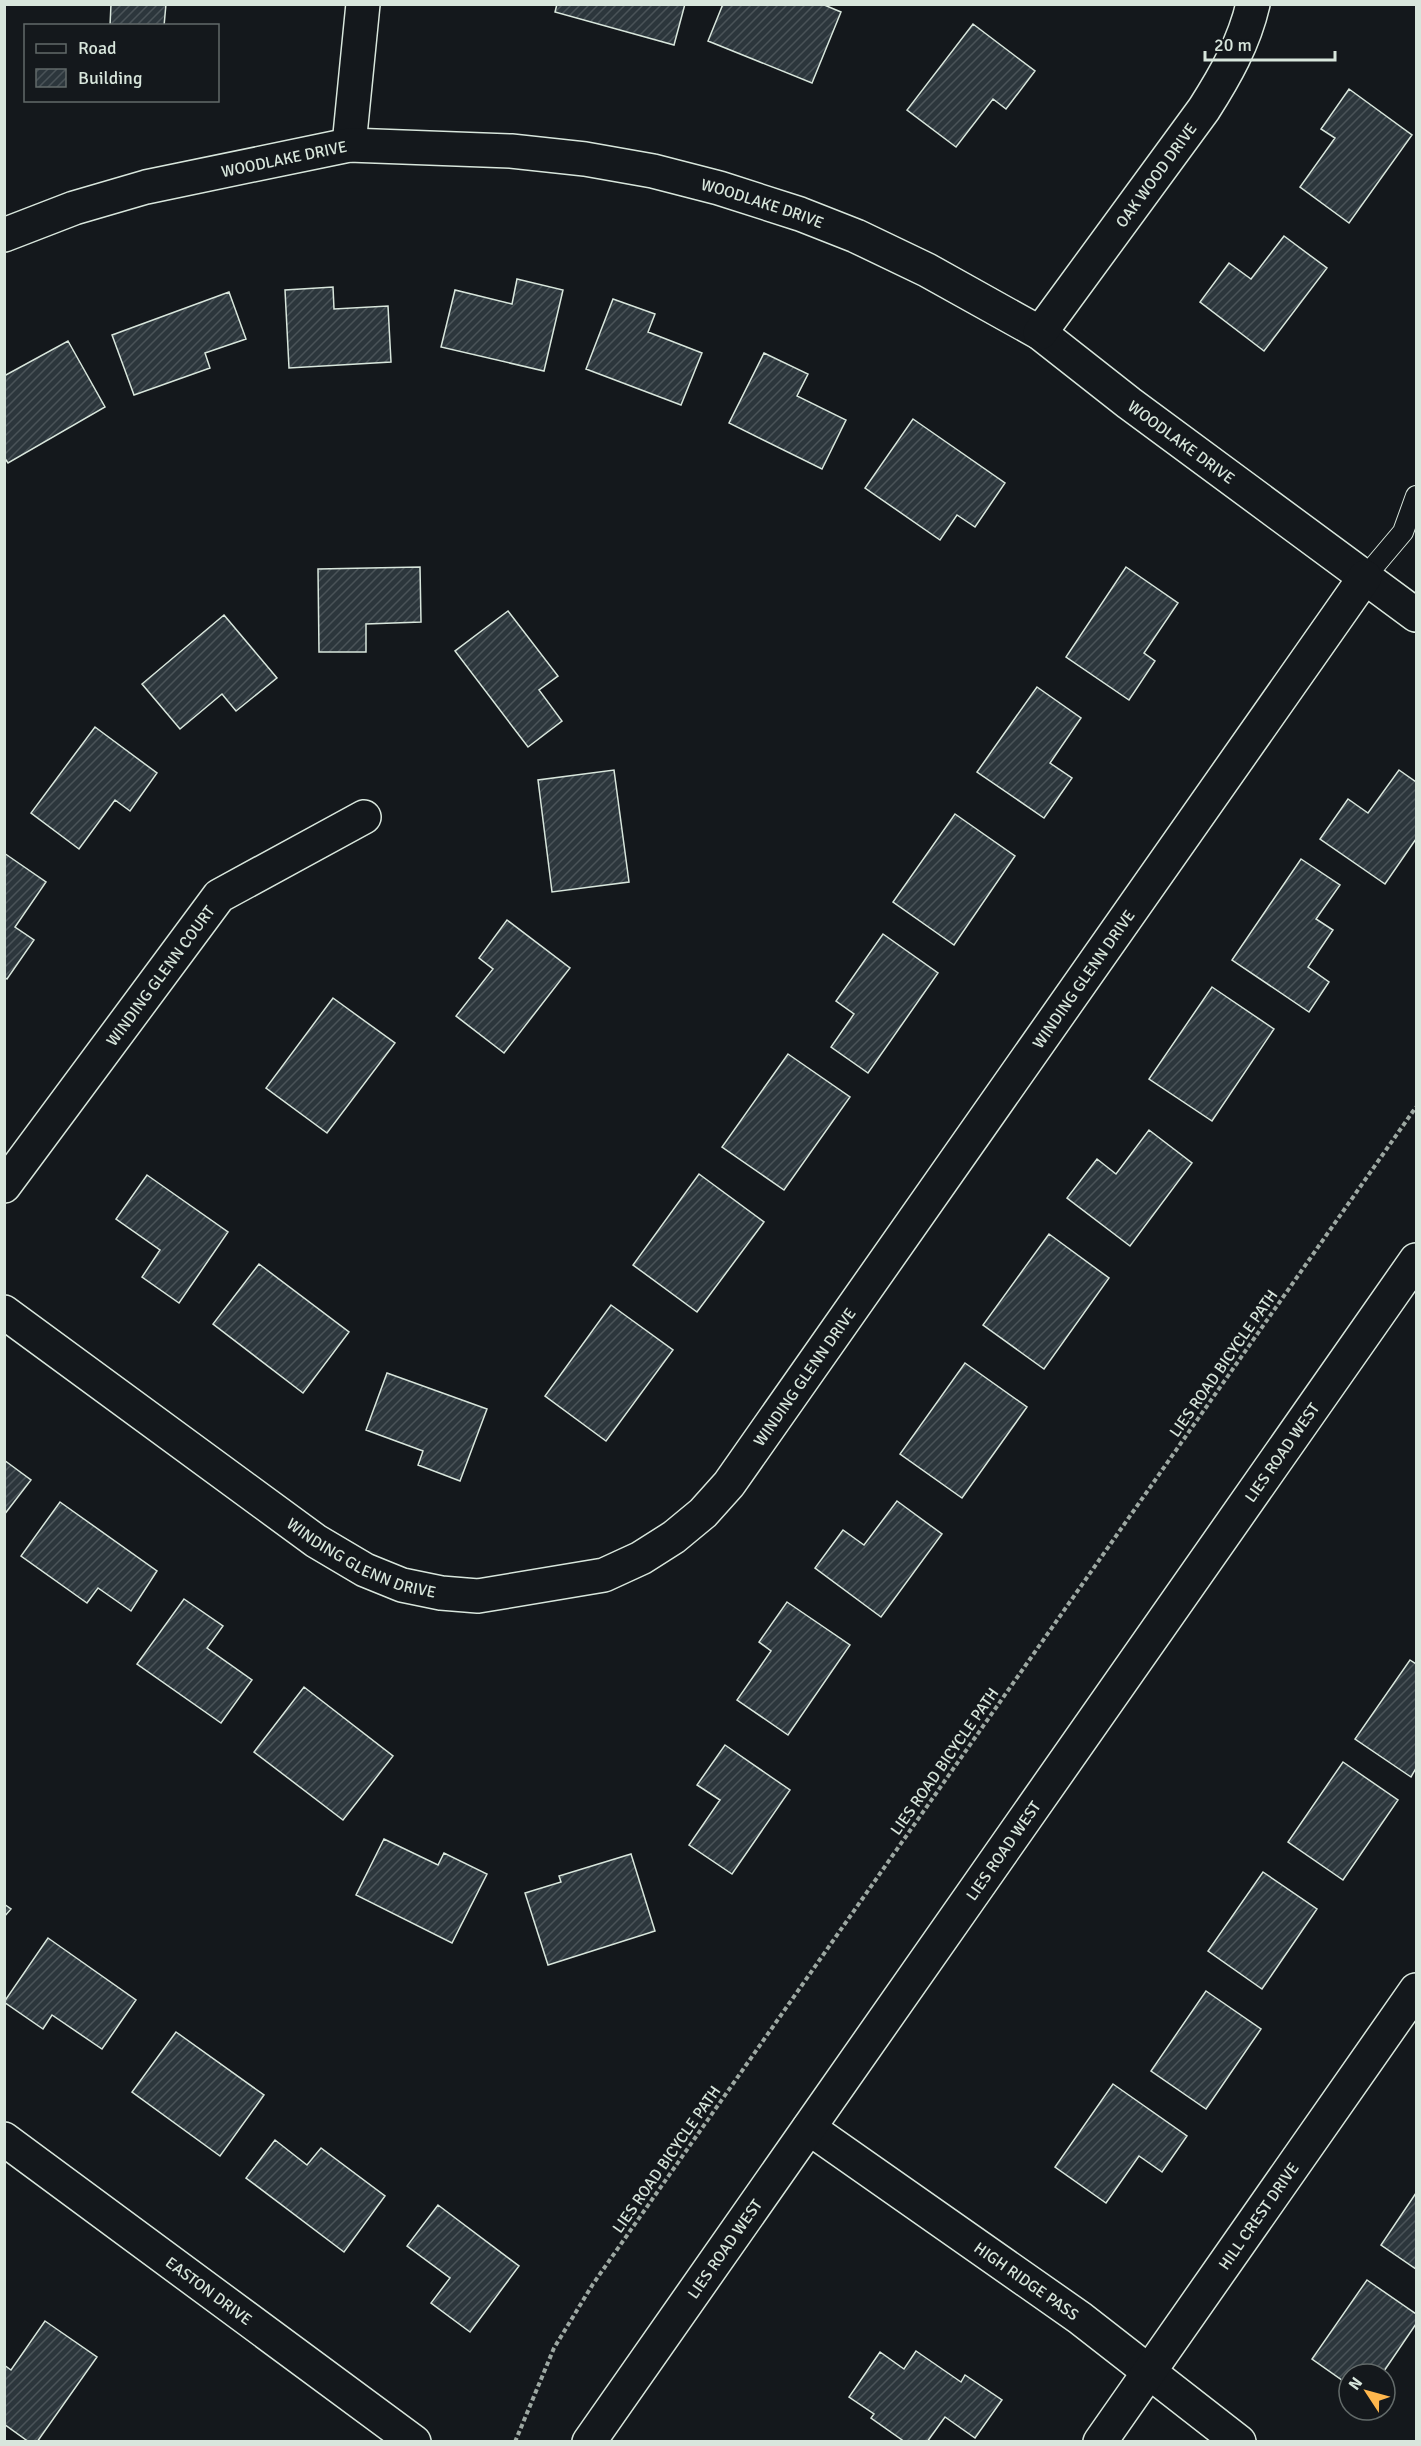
<svg xmlns="http://www.w3.org/2000/svg" width="1421" height="2446" font-family="Signika,sans-serif">
  <style>
    .building { fill: url(#building-hatch); stroke: #d8e6dc; stroke-width: 1.5 }
    .lines { fill: none; stroke-linecap: round; stroke-linejoin: round }
    .service-casing { stroke: #d8e6dc; stroke-width: 22 }
    .minor-casing { stroke: #d8e6dc; stroke-width: 36 }
    .tertiary-casing { stroke: #d8e6dc; stroke-width: 36 }
    .path { stroke: #9da8a2; stroke-width: 4; stroke-dasharray: 4.5 3; stroke-linecap: butt }
    .service { stroke: #14181c; stroke-width: 20 }
    .minor { stroke: #14181c; stroke-width: 33 }
    .tertiary { stroke: #14181c; stroke-width: 33 }
    .labels { text-anchor: middle; stroke-width: 4.5; stroke-linejoin: round; paint-order: stroke }
    .street-label { font-size: 16px; fill: #d8e6dc; stroke: #14181c }
  </style>
  <defs>
    <pattern id="building-hatch" width="6" height="6" patternUnits="userSpaceOnUse" patternTransform="scale(1.5)"><rect width="6" height="6" fill="#2c363c"/><path d="M-1 1l2-2M0 6l6-6M5 7l2-2" fill="none" stroke="#4a5358"/></pattern>
  </defs>
  <rect width="100%" height="100%" fill="#14181c"/>
  <path class="building" d="M111,4H166L164,26H110Z
    M557,4H685L674,45L555,12Z
    M723,4H822L841,12L812,83L708,41Z
    M973,24L1035,71L1006,109L993,99L956,147L907,110Z
    M1349,89L1412,135L1349,223L1300,187L1335,138L1321,129Z
    M1284,236L1327,268L1264,351L1200,302L1229,263L1251,279Z
    M517,279L563,290L544,371L441,347L455,290L512,304Z
    M333,287L334,309L388,306L391,362L289,368L285,290Z
    M229,292L246,339L205,353L210,368L134,395L112,335Z
    M613,299L655,314L648,332L702,353L681,405L586,369Z
    M68,341L105,407L8,463L4,457V376Z
    M764,353L808,374L797,396L846,420L822,469L729,423Z
    M913,419L1005,483L975,527L957,515L940,540L865,488Z
    M420,567L421,622L366,624V652H319L318,569Z
    M1126,567L1178,603L1144,653L1155,661L1129,700L1066,657Z
    M508,611L558,676L539,690L562,721L528,747L455,651Z
    M224,615L277,678L236,711L222,694L180,729L142,684Z
    M1037,687L1081,718L1050,763L1072,778L1044,818L977,772Z
    M95,727L157,773L130,811L115,800L79,849L31,813Z
    M614,770L629,882L552,892L538,780Z
    M1399,770L1416,782V839L1385,884L1320,839L1348,799L1368,813Z
    M955,814L1015,856L954,945L893,902Z
    M4,853L46,882L15,927L34,940L7,979L4,977Z
    M1301,859L1340,885L1316,919L1333,930L1308,967L1329,982L1309,1012L1232,960Z
    M507,920L570,968L504,1053L456,1016L493,969L479,958Z
    M883,934L938,973L868,1073L831,1047L854,1014L836,1001Z
    M1212,987L1274,1029L1212,1121L1149,1079Z
    M333,998L395,1043L327,1133L266,1088Z
    M788,1054L850,1097L784,1190L722,1147Z
    M1149,1130L1192,1163L1130,1246L1067,1198L1097,1159L1116,1174Z
    M699,1174L764,1222L697,1312L633,1265Z
    M147,1175L228,1232L179,1303L142,1277L160,1250L116,1219Z
    M1049,1234L1109,1278L1044,1369L983,1325Z
    M259,1264L349,1332L303,1393L213,1324Z
    M611,1305L673,1350L606,1441L545,1396Z
    M965,1363L1027,1407L962,1498L900,1454Z
    M387,1373L487,1409L460,1481L418,1465L423,1451L366,1430Z
    M4,1460L31,1480L4,1515Z
    M897,1501L942,1534L881,1617L815,1568L843,1530L864,1545Z
    M60,1502L157,1571L131,1611L98,1588L87,1603L21,1556Z
    M184,1599L223,1626L207,1648L252,1680L221,1723L137,1664Z
    M787,1602L850,1645L788,1735L737,1700L771,1651L759,1642Z
    M1410,1660L1416,1664V1768L1411,1777L1355,1739Z
    M304,1687L393,1756L343,1820L254,1752Z
    M725,1745L790,1790L732,1874L689,1845L720,1800L697,1785Z
    M1343,1762L1398,1800L1343,1880L1288,1842Z
    M384,1839L438,1865L444,1853L487,1874L452,1943L356,1895Z
    M631,1854L655,1931L548,1965L525,1893L561,1882L559,1876Z
    M1263,1872L1317,1909L1262,1989L1208,1951Z
    M4,1904L11,1909L4,1917Z
    M48,1938L136,2000L102,2049L52,2015L43,2029L4,2002Z
    M1206,1991L1261,2029L1206,2109L1151,2071Z
    M176,2032L264,2095L220,2156L132,2092Z
    M1113,2084L1187,2136L1162,2172L1139,2156L1106,2203L1055,2167Z
    M275,2140L307,2165L321,2148L385,2196L344,2252L246,2178Z
    M1416,2193V2269L1381,2245Z
    M438,2205L519,2266L470,2332L431,2303L450,2278L407,2246Z
    M1367,2280L1416,2314V2324L1382,2374H1349V2385L1312,2359Z
    M45,2321L97,2357L37,2442H29L4,2424V2365L11,2370Z
    M916,2351L961,2382L965,2375L1002,2400L975,2438L945,2417L927,2442H905L871,2418L874,2414L849,2397L880,2352L904,2369Z"/>
  <g class="lines">
    <defs>
      <path id="service" d="M1365,577L1403,532L1416,496"/>
      <g id="minor">
        <path d="M349,145L363,4"/>
        <path id="s1" d="M4,235L74,208L146,187L349,145L511,151L585,159L653,171L719,188L800,214L856,236L927,270L1040,333L1129,403L1416,615"/>
        <path id="s2" d="M1040,333L1204,109C1225,76 1244,43 1253,4"/>
        <path id="s3" d="M4,1186L219,896L364,817"/>
        <path id="s4" d="M4,1312L316,1541L365,1570L402,1585L441,1593L478,1596L604,1575L641,1558L674,1537L703,1513L729,1484L1365,577"/>
        <path id="s5" d="M809,2128L1080,2318L1239,2442"/>
        <path id="s6" d="M4,2139L414,2442"/>
        <path id="s7" d="M1100,2442L1416,1990"/>
      </g>
      <g id="tertiary">
        <path id="s8" d="M589,2442L1416,1260"/>
      </g>
    </defs>
    <use href="#service" class="service-casing"/>
    <use href="#minor" class="minor-casing"/>
    <use href="#tertiary" class="tertiary-casing"/>
    <path class="path" d="M515,2442L554,2348L593,2284L1416,1107"/>
    <use href="#service" class="service"/>
    <use href="#minor" class="minor"/>
    <use href="#tertiary" class="tertiary"/>
  </g>
  <g class="labels">
    <g class="street-label">
      <text dy="6" stroke="none"><textPath href="#s1" startOffset="291">WOODLAKE DRIVE</textPath></text>
      <text dy="6" stroke="none"><textPath href="#s2" startOffset="196">OAK WOOD DRIVE</textPath></text>
      <text dy="6" stroke="none"><textPath href="#s1" startOffset="777">WOODLAKE DRIVE</textPath></text>
      <text dy="6" stroke="none"><textPath href="#s1" startOffset="1263">WOODLAKE DRIVE</textPath></text>
      <text dy="6" stroke="none"><textPath href="#s3" startOffset="262">WINDING GLENN COURT</textPath></text>
      <text dy="6" stroke="none"><textPath href="#s4" startOffset="1462">WINDING GLENN DRIVE</textPath></text>
      <text transform="translate(1223 1363) rotate(-55)" y="6">LIES ROAD BICYCLE PATH</text>
      <text dy="6" stroke="none"><textPath href="#s4" startOffset="976">WINDING GLENN DRIVE</textPath></text>
      <text dy="6" stroke="none"><textPath href="#s8" startOffset="1208">LIES ROAD WEST</textPath></text>
      <text dy="6" stroke="none"><textPath href="#s4" startOffset="436">WINDING GLENN DRIVE</textPath></text>
      <text transform="translate(944 1761) rotate(-55)" y="6">LIES ROAD BICYCLE PATH</text>
      <text dy="6" stroke="none"><textPath href="#s8" startOffset="722">LIES ROAD WEST</textPath></text>
      <text transform="translate(666 2159) rotate(-55)" y="6">LIES ROAD BICYCLE PATH</text>
      <text dy="6" stroke="none"><textPath href="#s7" startOffset="276">HILL CREST DRIVE</textPath></text>
      <text dy="6" stroke="none"><textPath href="#s8" startOffset="236">LIES ROAD WEST</textPath></text>
      <text dy="6" stroke="none"><textPath href="#s5" startOffset="266">HIGH RIDGE PASS</textPath></text>
      <text dy="6" stroke="none"><textPath href="#s6" startOffset="255">EASTON DRIVE</textPath></text>
    </g>
  </g>
  <rect width="1421" height="2446" fill="none" stroke="#d8e6dc" stroke-width="12"/>
  <rect x="24" y="24" width="195" height="78" fill="#14181c" stroke="#626a69" stroke-width="1.5"/>
  <rect x="36" y="44" width="30" height="9" fill="#14181c" stroke="#626a69" stroke-width="1.5"/>
  <text x="78" y="54" font-size="18" fill="#d8e6dc">Road</text>
  <rect x="36" y="69" width="30" height="18" fill="url(#building-hatch)" stroke="#626a69" stroke-width="1.5"/>
  <text x="78" y="84" font-size="18" fill="#d8e6dc">Building</text>
  <g transform="translate(1367 2392) rotate(306)"><circle r="28" fill="#14181c" stroke="#626a69" stroke-width="1.5"/>
  <path d="M0-4.5L10 22L0 15L-10 22Z" fill="#ffb74d"/>
  <text y="-9" font-size="16" font-weight="bold" text-anchor="middle" fill="#d8e6dc">N</text>
  </g>
  <path d="M1205 51v9h130v-9" fill="none" stroke="#d8e6dc" stroke-width="3"/>
  <text x="1214" y="51" font-size="18" fill="#d8e6dc" stroke="#14181c" stroke-width="4.5" paint-order="stroke">20 m</text>
</svg>
